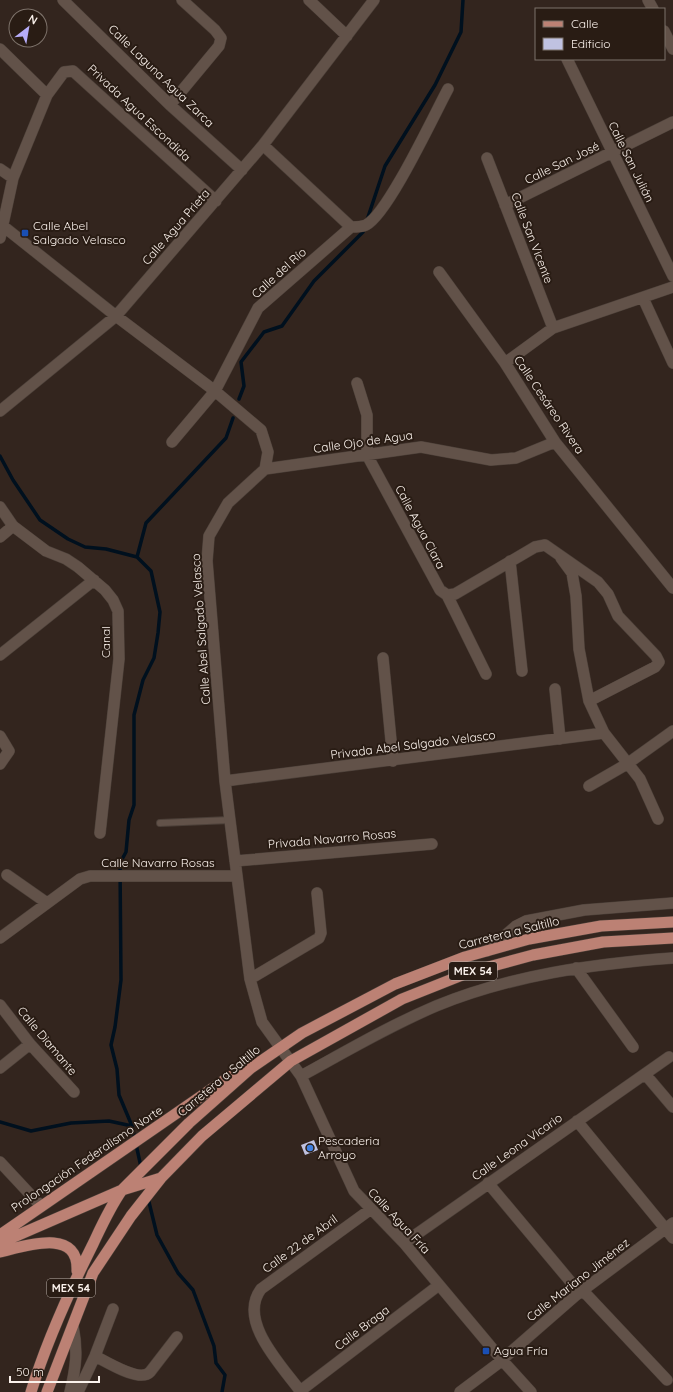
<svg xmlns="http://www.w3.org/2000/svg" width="673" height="1392" font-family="Quicksand,sans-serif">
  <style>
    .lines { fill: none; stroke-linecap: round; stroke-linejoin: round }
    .stream { stroke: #00101e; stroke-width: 3.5 }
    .building { fill: #c0c2e1 }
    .service-casing { stroke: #4c4039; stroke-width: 8 }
    .minor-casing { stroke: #4c4039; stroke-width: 12 }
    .primary-casing { stroke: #4c4039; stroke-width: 12 }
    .service { stroke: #625249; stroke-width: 6 }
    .minor { stroke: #625249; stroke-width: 11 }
    .primary { stroke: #bc8174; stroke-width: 11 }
    .transit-dot { fill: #1a4fb4; stroke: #291c14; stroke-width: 1.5 }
    .shop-dot { fill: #3f7fe0; stroke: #291c14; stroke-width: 1.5 }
    .labels { text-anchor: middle; stroke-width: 4; stroke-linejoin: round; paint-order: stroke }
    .shield { fill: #291c14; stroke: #bcb2ab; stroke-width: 1 }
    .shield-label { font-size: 11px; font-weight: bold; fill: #fbf2ec }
    .street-label { font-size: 12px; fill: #fbf2ec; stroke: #291c14 }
    .poi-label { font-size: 12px; fill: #fbf2ec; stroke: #291c14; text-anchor: start }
  </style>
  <rect width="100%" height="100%" fill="#33251e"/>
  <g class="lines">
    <path class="stream" d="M367,220L385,166L435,85L461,32L463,0
      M239,399L244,386L241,362L264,332L282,326L314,281L363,232L365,227
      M0,456L13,480L40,520L68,539L85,547L106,549L137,557L151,571L160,612L158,633L154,658L143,680L134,715V805L129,820L126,852L120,863L121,980L115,1027L111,1045L117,1069L119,1095L132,1126L141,1167
      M137,557L146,523L226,438L233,418
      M0,1122L31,1131L71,1123L109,1121L132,1126
      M148,1198L157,1235L178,1273L193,1290L214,1346L216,1363L225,1375L222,1392"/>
  </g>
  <path class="building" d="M314,1140L318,1150L305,1155L301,1145Z"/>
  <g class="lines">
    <defs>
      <path id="service" d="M160,823L230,820"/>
      <path id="minor" d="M63,0L170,105L242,170
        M309,0L347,36
        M648,0L653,9
        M664,31L673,49
        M0,49L47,95
        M567,59L673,276
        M170,105L219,46L221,38L215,30L182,0
        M263,145L351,227
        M487,158L553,328
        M0,169L13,178
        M505,205L673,122
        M3,226L116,316L215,391L261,430L268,452L265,469L228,503L209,536L207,561L225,781L250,979L262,1022L301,1076L354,1191L404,1243L502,1360L531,1392
        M351,227C355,227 362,227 366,225C388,214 434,115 448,89
        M0,238L13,178L47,95L64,72L73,71L216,201
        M439,272L505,363L555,442L673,588
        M643,298L673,363
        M505,363L553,328L673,287
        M357,383L367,415V455L440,590L447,595L486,674
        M0,411L116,316L263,145L374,0
        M172,442L215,391L258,308L351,227
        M265,469L421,447L491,460L516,458L555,442
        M0,507L13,526L46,551L66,559L78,567L105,590L113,600L118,611L119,659L100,833
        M0,537L13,526
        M561,558L572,573L576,596L579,649L589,701L604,733L640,779L658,819
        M510,561L522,671
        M447,595L455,594L535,547L545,545L598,582L608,594L618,616L656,656L659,662L655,667L589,701
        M0,655L94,580
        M383,658L393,761
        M555,689L560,739
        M0,736L9,751L0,764
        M225,781L604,733
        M589,786L627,764L673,731
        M235,861L432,844
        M7,875L47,903
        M0,938L80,879L90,876H237
        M487,951L516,926L526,921L584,910L673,903
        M576,968L633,1047
        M250,979L319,938L321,933L317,893
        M0,1005L30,1044L74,1092
        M0,1068L30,1044
        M645,1074L673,1107
        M301,1076C345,1052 389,1026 436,1006C512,975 592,964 673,958
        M577,1121L673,1238
        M0,1162L41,1206
        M488,1183L575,1287L587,1295L667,1380
        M404,1243L669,1057
        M95,1356C107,1362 140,1383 150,1372L177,1337
        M300,1391L439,1285
        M70,1392C76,1367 78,1351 73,1326
        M78,1392L95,1356L113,1309
        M301,1392C282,1366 237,1321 261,1289L371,1209
        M460,1392L496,1365L575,1296L673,1223"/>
      <path id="primary" d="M0,1235L229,1077L243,1072
        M0,1243L122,1190L161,1178
        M0,1252C25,1246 79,1227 77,1271
        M31,1392C47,1340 69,1292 93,1244C102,1225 110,1207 122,1190L189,1123L251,1068L302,1033L395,984L465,957L529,939L601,926L673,922
        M47,1392L93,1273L131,1216L161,1178L202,1136L291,1061L402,999L470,972L533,955L603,942L673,938"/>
    </defs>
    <use href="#service" class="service-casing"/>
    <use href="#minor" class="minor-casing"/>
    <use href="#primary" class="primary-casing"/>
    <use href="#service" class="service"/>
    <use href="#minor" class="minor"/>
    <use href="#primary" class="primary"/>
  </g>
  <g class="transit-dot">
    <rect x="21" y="229" width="8" height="8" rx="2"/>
    <rect x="482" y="1347" width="8" height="8" rx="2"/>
  </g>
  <circle class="shop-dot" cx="310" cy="1148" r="4"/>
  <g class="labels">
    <g class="shield">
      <rect x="449" y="962" width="48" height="18" rx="3"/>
      <rect x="47" y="1279" width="48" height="18" rx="3"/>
    </g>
    <g class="shield-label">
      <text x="473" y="975">MEX 54</text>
      <text x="71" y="1292">MEX 54</text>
    </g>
    <g class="street-label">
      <text transform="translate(161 76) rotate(44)" y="4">Calle Laguna Agua Zarca</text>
      <text transform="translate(139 113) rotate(43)" y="4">Privada Agua Escondida</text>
      <text transform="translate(631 162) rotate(64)" y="4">Calle San Julián</text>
      <text transform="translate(562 163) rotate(-26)" y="4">Calle San José</text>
      <text transform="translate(176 227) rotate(-49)" y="4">Calle Agua Prieta</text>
      <text transform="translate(532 238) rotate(69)" y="4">Calle San Vicente</text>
      <text transform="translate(279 273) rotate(-42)" y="4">Calle del Río</text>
      <text transform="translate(549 405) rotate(56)" y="4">Calle Cesáreo Rivera</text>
      <text transform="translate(363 442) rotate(-8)" y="4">Calle Ojo de Agua</text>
      <text transform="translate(420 527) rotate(62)" y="4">Calle Agua Clara</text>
      <text transform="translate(201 629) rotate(-94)" y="4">Calle Abel Salgado Velasco</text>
      <text transform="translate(106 642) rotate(-90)" y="4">Canal</text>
      <text transform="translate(413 745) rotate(-7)" y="4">Privada Abel Salgado Velasco</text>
      <text transform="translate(332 839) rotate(-5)" y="4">Privada Navarro Rosas</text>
      <text x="158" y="867">Calle Navarro Rosas</text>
      <text transform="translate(509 933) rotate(-14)" y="4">Carretera a Saltillo</text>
      <text transform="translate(47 1041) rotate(50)" y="4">Calle Diamante</text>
      <text transform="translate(219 1081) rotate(-40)" y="4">Carretera a Saltillo</text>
      <text transform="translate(517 1147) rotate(-35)" y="4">Calle Leona Vicario</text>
      <text transform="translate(87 1159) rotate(-34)" y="4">Prolongación Federalismo Norte</text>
      <text transform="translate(399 1221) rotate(47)" y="4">Calle Agua Fría</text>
      <text transform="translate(300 1244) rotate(-36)" y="4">Calle 22 de Abril</text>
      <text transform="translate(578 1280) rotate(-38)" y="4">Calle Mariano Jiménez</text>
      <text transform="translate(362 1328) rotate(-37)" y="4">Calle Braga</text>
    </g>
    <g class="poi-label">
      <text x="33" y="230">Calle Abel<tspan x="33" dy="14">Salgado Velasco</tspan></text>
      <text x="318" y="1145">Pescaderia<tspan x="318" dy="14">Arroyo</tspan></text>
      <text x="494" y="1355">Agua Fría</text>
    </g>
  </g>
  <rect x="535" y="8" width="130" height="52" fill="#291c14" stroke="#7d726a"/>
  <rect x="543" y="21" width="20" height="6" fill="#bc8174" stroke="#7d726a"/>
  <text x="571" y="28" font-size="12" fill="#fbf2ec">Calle</text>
  <rect x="543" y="38" width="20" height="12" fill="#c0c2e1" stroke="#7d726a"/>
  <text x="571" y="48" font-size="12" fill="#fbf2ec">Edificio</text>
  <g transform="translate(28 28) rotate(31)"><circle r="19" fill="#291c14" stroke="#7d726a"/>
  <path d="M0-3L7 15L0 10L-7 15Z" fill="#b6acf8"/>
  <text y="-6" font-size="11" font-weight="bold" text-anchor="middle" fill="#fbf2ec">N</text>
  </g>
  <path d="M10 1376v6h89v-6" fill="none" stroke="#fbf2ec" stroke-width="2"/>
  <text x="16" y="1376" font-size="12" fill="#fbf2ec" stroke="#291c14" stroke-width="3" paint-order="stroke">50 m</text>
</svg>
